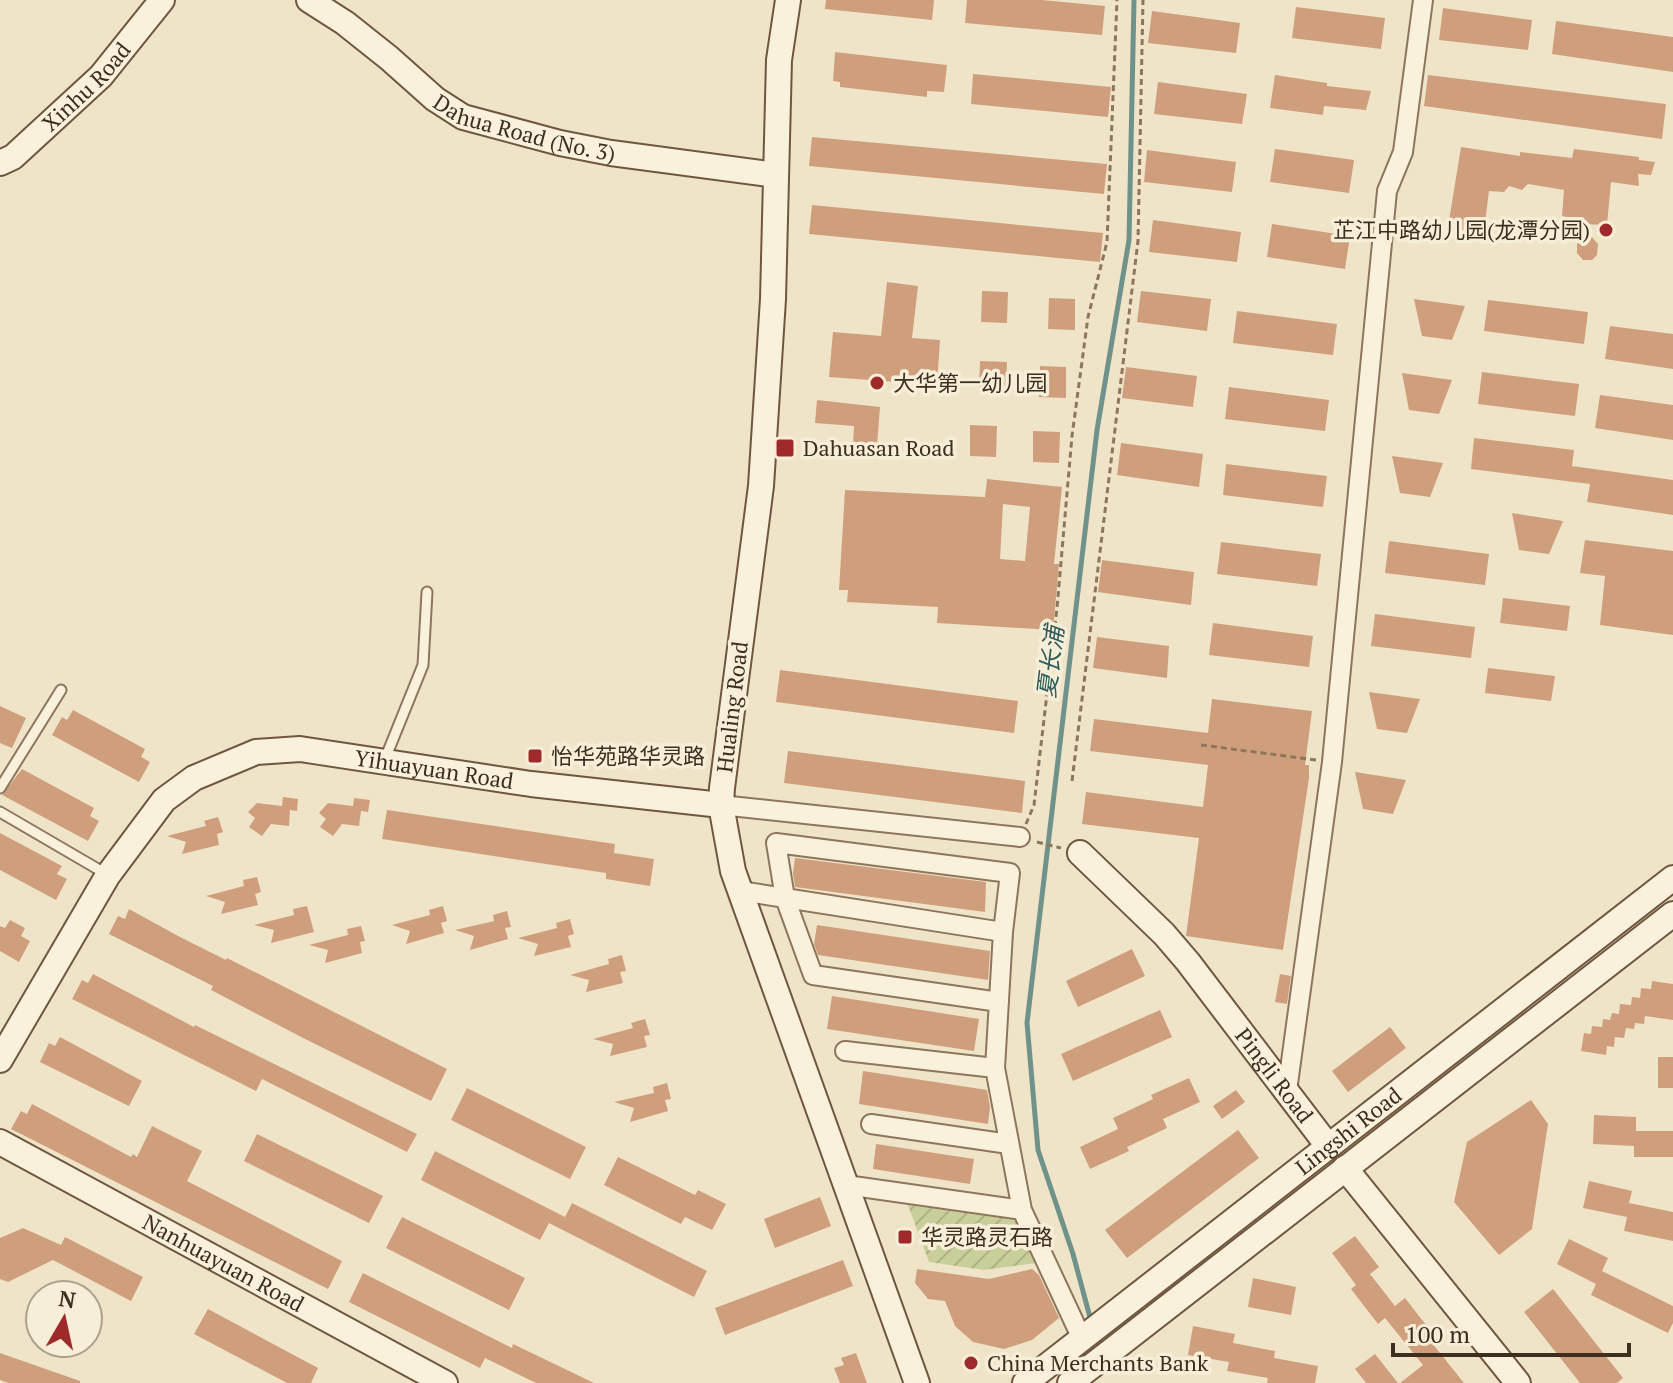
<svg xmlns="http://www.w3.org/2000/svg" width="1673" height="1383" font-family="'PT Serif','Noto Sans SC',serif">
  <style>
    .garden { fill: url(#garden-furrows) }
    .lines { fill: none; stroke-linecap: round; stroke-linejoin: round }
    .stream { stroke: #6f938a; stroke-width: 5 }
    .building { fill: #cf9f7d; fill-rule: evenodd }
    .lane-casing { stroke: #8d765c; stroke-width: 13 }
    .street-casing { stroke: #8d765c; stroke-width: 22 }
    .secondary-casing { stroke: #6f573f; stroke-width: 28 }
    .path { stroke: #8d765c; stroke-width: 3; stroke-dasharray: 6 4; stroke-linecap: butt }
    .lane { stroke: #faf1dc; stroke-width: 9 }
    .street { stroke: #faf1dc; stroke-width: 18 }
    .secondary { stroke: #faf1dc; stroke-width: 24 }
    .poi-dot { fill: #9e2a2b; stroke: #f7eed8; stroke-width: 3 }
    .labels { text-anchor: middle; stroke-width: 7; stroke-linejoin: round; paint-order: stroke }
    .street-label { font-size: 22px; fill: #3d2e20; stroke: #f7eed8 }
    .poi-label { font-size: 22px; fill: #3d2e20; stroke: #f7eed8; text-anchor: start }
    .water-label { font-size: 24px; font-style: italic; fill: #2f5d5a; stroke: #f7eed8 }
  </style>
  <defs>
    <pattern id="garden-furrows" width="10" height="10" patternUnits="userSpaceOnUse" patternTransform="scale(2)"><rect width="10" height="10" fill="#c9cf9b"/><path d="M-1 1l2-2M0 10L10 0M9 11l2-2" fill="none" stroke="#aeb285"/></pattern>
  </defs>
  <rect width="100%" height="100%" fill="#f0e4c8"/>
  <path class="garden" d="M908,1205L1017,1220L1037,1263L984,1270L929,1262Z"/>
  <g class="lines">
    <path class="stream" d="M1091,1321L1073,1254L1038,1150L1027,1023L1097,430L1129,240L1134,0"/>
  </g>
  <path class="building" d="M826,0H934L932,20L825,9Z
    M967,0H1042L1105,6L1102,35L965,23Z
    M1296,7L1385,18L1381,49L1292,38Z
    M1443,8L1532,20L1528,50L1439,40Z
    M1152,11L1240,23L1236,53L1148,43Z
    M1556,21L1673,37V72L1552,54Z
    M835,52L947,65L944,92L927,91V97L840,87V82L833,81Z
    M973,74L1111,87L1108,117L971,104Z
    M1275,75L1327,83V86L1371,91L1366,110L1324,106L1323,115L1270,108Z
    M1428,75L1666,104L1662,139L1424,106Z
    M1158,82L1247,94L1242,124L1154,114Z
    M812,137L1107,164L1104,194L809,166Z
    M1461,147L1520,156V152L1572,158L1574,149L1639,157V160L1655,162L1651,175L1638,174L1639,186L1611,182L1607,225L1584,224L1583,220L1562,216L1564,190L1528,184L1522,190L1509,186L1504,192L1489,191L1483,239L1447,233Z
    M1275,149L1354,160L1349,193L1270,182Z
    M1147,150L1236,162L1232,192L1144,182Z
    M812,205L1103,233L1100,262L809,234Z
    M1153,220L1241,232L1237,262L1149,252Z
    M1272,224L1350,236L1345,269L1267,257Z
    M1590,235L1598,244L1597,255L1592,260H1583L1577,253V242Z
    M887,282L918,286L912,338L940,340L937,385L829,377L833,332L881,336Z
    M982,291L1008,292L1007,323L981,322Z
    M1141,291L1211,299L1207,331L1137,322Z
    M1049,298L1075,299V330L1048,329Z
    M1414,299L1465,306L1452,340L1422,336Z
    M1488,300L1588,312L1584,344L1484,331Z
    M1237,311L1337,324L1333,355L1233,343Z
    M1610,326L1673,334V369L1605,359Z
    M980,361L1007,362L1006,393L979,392Z
    M1040,366L1066,367V398L1039,397Z
    M1126,367L1197,376L1193,407L1122,398Z
    M1482,372L1579,384L1575,416L1478,404Z
    M1402,373L1452,380L1439,414L1409,410Z
    M1229,387L1329,400L1325,431L1225,419Z
    M1600,395L1673,405V440L1595,428Z
    M817,400L880,407L877,446L853,444L854,426L815,423Z
    M970,425L997,426L996,457L970,456Z
    M1033,431L1060,432L1059,463L1033,462Z
    M1474,438L1574,450L1572,466L1673,480V515L1587,502L1590,484L1471,469Z
    M1121,443L1203,454L1199,487L1117,475Z
    M1392,456L1443,463L1430,497L1400,493Z
    M1226,464L1327,476L1323,507L1223,495Z
    M987,479L1062,487L1054,564H1059L1053,630L937,623L938,607L847,602L848,590H839L845,490L985,497ZM1003,504L1030,507L1025,561L1000,559Z
    M1512,513L1563,521L1549,554L1519,550Z
    M1585,540L1673,551V635L1600,625L1605,576L1580,573Z
    M1389,541L1489,554L1485,585L1385,573Z
    M1221,542L1321,554L1317,586L1217,574Z
    M1102,560L1194,572L1191,605L1098,592Z
    M1503,598L1570,606L1567,631L1500,623Z
    M1375,614L1475,627L1471,658L1371,646Z
    M1213,623L1313,636L1309,667L1209,655Z
    M1097,637L1169,646L1167,678L1093,668Z
    M1488,668L1555,676L1551,701L1485,693Z
    M780,670L1018,701L1014,733L776,702Z
    M1369,692L1420,699L1407,733L1377,729Z
    M1212,699L1312,711L1305,765H1309V778L1283,950L1186,936L1199,838L1082,824L1086,792L1203,807L1208,765L1090,751L1094,719L1208,733Z
    M0,706L26,718L12,748L0,743Z
    M73,710L145,749L141,757L150,762L139,782L52,735L62,717L67,720Z
    M788,751L1025,781L1022,813L784,783Z
    M22,769L94,808L90,816L99,821L88,841L2,795Z
    M1355,772L1406,780L1393,814L1363,809Z
    M283,797L298,799L297,811L290,810L289,826L271,824L262,836L249,827L255,818L248,812L257,803L282,806Z
    M354,798L370,800L368,812L361,811L359,826L342,824L333,836L320,827L326,819L319,813L328,803L353,806Z
    M387,810L615,844L614,853L654,859L650,886L606,879V873L382,839Z
    M218,817L223,832L217,834L219,845L182,854L186,842L167,836L206,826L204,821Z
    M0,833L62,866L57,874L67,879L56,900L0,870Z
    M795,858L986,882L985,912L795,887L793,873Z
    M257,877L261,892L255,894L258,905L221,914L225,902L206,896L244,886L243,880Z
    M307,906L314,932L271,943L274,930L254,925L294,915L293,909Z
    M443,906L447,921L441,923L444,933L406,944L410,931L392,925L430,915L429,910Z
    M129,909L180,937L226,960L227,958L447,1069L431,1101L307,1040L211,990L213,986L109,934L118,916L125,919Z
    M507,911L511,927L505,928L508,939L470,950L474,936L455,930L494,921L493,915Z
    M570,919L574,934L568,936L571,947L534,956L538,944L518,938L557,928L556,923Z
    M10,920L25,928L21,936L30,941L19,962L0,951V926L5,928Z
    M817,925L990,951L988,980L818,955L814,944Z
    M361,926L365,941L360,942L362,953L325,963L328,950L309,945L348,935L347,929Z
    M1132,949L1145,976L1078,1007L1066,981Z
    M622,955L626,971L620,972L623,983L586,992L589,980L570,975L609,964L608,959Z
    M93,974L194,1027L195,1025L417,1134L407,1152L262,1079L256,1091L72,999L82,980L88,983Z
    M1280,974L1291,976L1287,1004L1275,1002Z
    M1652,981L1673,984V1020L1645,1016L1644,1024L1635,1023L1634,1029L1626,1028L1624,1038L1615,1037L1614,1047L1607,1046L1606,1055L1581,1051L1584,1033L1591,1034L1592,1026L1602,1027L1603,1019L1610,1020L1612,1013L1619,1014L1620,1004L1631,1005L1632,997L1640,998L1641,988L1651,989Z
    M832,996L979,1019L974,1051L827,1029Z
    M1160,1010L1172,1037L1073,1081L1061,1054Z
    M645,1019L650,1035L644,1036L647,1047L610,1056L613,1044L593,1039L633,1028L631,1023Z
    M1390,1027L1406,1048L1348,1092L1332,1071Z
    M60,1037L142,1081L129,1106L40,1062L49,1043L55,1046Z
    M1658,1057H1673V1088H1658Z
    M863,1071L987,1090L990,1107L988,1124L859,1104Z
    M1189,1078L1200,1102L1163,1119L1167,1128L1127,1147L1129,1151L1090,1169L1080,1147L1118,1129L1113,1118L1153,1099L1151,1095Z
    M667,1083L671,1099L665,1100L668,1111L630,1122L634,1108L614,1102L654,1093L653,1087Z
    M467,1088L586,1147L570,1179L451,1120Z
    M1236,1090L1245,1102L1222,1119L1213,1106Z
    M1531,1100L1548,1124L1532,1229L1499,1255L1454,1202L1467,1142Z
    M32,1104L131,1157L133,1154L137,1157L152,1126L202,1151L187,1181L342,1261L328,1289L11,1129L21,1111L27,1114Z
    M1594,1115L1636,1117V1131H1673V1157H1634V1146L1593,1144Z
    M1238,1130L1259,1158L1127,1258L1105,1230Z
    M257,1134L383,1196L369,1223L244,1161Z
    M876,1144L974,1159L970,1184L873,1169Z
    M435,1151L565,1217L572,1203L707,1271L694,1297L549,1223L540,1240L421,1180Z
    M618,1157L695,1195L698,1190L726,1204L712,1230L685,1217L681,1224L604,1185Z
    M1589,1181L1632,1191L1629,1203L1673,1212V1241L1624,1231L1627,1217L1583,1208Z
    M820,1197L831,1226L775,1248L764,1219Z
    M402,1217L525,1278L509,1310L386,1248Z
    M23,1228L61,1245L65,1237L143,1277L131,1301L53,1260L8,1282L0,1279V1238Z
    M1355,1236L1379,1267L1370,1274L1395,1306L1405,1298L1433,1334L1428,1338L1464,1383H1400L1423,1365L1385,1318L1378,1324L1351,1289L1356,1285L1332,1253Z
    M1569,1239L1608,1258L1602,1271L1673,1306V1323L1668,1333L1591,1295L1596,1284L1557,1264Z
    M843,1260L853,1286L725,1335L715,1308Z
    M917,1269L989,1279L1032,1269L1039,1275L1059,1318L1032,1340L1004,1349L973,1342L955,1326L945,1301L928,1299L915,1283Z
    M363,1273L512,1348L513,1344L594,1383H536L485,1358L480,1368L349,1302Z
    M1253,1278L1296,1287L1291,1315L1248,1307Z
    M1553,1289L1623,1378L1617,1383H1580L1524,1312Z
    M208,1309L318,1368L311,1383H287L194,1334Z
    M1193,1326L1235,1334L1233,1343L1275,1351L1274,1358L1318,1366L1315,1383H1267L1268,1378L1227,1371L1229,1362L1188,1355Z
    M0,1353L80,1381V1383H8L0,1380Z
    M856,1353L867,1383H840L834,1368L844,1365L841,1358Z
    M1375,1354L1398,1383H1366L1355,1369Z"/>
  <g class="lines">
    <defs>
      <path id="lane" d="M385,759L423,665L427,592
        M0,788L61,690
        M0,812L108,875"/>
      <path id="street" d="M721,805L1020,837
        M741,891L1003,932L995,1068L1022,1210L1082,1339
        M999,1002L813,975L785,898L776,843L1010,873L1003,932
        M845,1051L995,1068
        M1287,1091L1332,762L1387,191L1403,152L1423,0
        M871,1124L1009,1144
        M846,1185L1022,1210"/>
      <g id="secondary">
        <path id="s1" d="M309,0L345,23L389,58L435,99L463,117L560,143L611,153L776,175"/>
        <path d="M788,0L779,60L773,299L761,486L722,788L721,805L733,871L917,1383"/>
        <path id="s2" d="M0,163L13,157L101,76L162,0"/>
        <path id="s3" d="M1080,853L1164,934L1188,962L1328,1146"/>
        <path id="s4" d="M0,1060L108,875L164,800L194,778L256,752L300,749L531,784L721,805"/>
        <path id="s5" d="M0,1142L445,1383"/>
        <path d="M1345,1168L1518,1383"/>
        <path id="s6" d="M1025,1383L1673,878"/>
        <path d="M1070,1383L1673,914"/>
      </g>
    </defs>
    <use href="#lane" class="lane-casing"/>
    <use href="#street" class="street-casing"/>
    <use href="#secondary" class="secondary-casing"/>
    <path class="path" d="M1201,745L1316,760
      M1072,781L1138,241L1143,0
      M1026,824L1034,805L1057,608L1072,436L1088,317L1107,242L1117,0
      M1037,842L1061,848"/>
    <use href="#lane" class="lane"/>
    <use href="#street" class="street"/>
    <use href="#secondary" class="secondary"/>
  </g>
  <g class="poi-dot">
    <circle cx="1606" cy="230" r="8"/>
    <circle cx="877" cy="383" r="8"/>
    <rect x="775" y="438" width="20" height="20" rx="4"/>
    <rect x="527" y="748" width="16" height="16" rx="4"/>
    <rect x="897" y="1229" width="16" height="16" rx="4"/>
    <circle cx="971" cy="1363" r="8"/>
  </g>
  <g class="labels">
    <g class="street-label">
      <text dy="8" stroke="none"><textPath href="#s2" startOffset="116">Xinhu Road</textPath></text>
      <text dy="8" stroke="none"><textPath href="#s1" startOffset="256">Dahua Road (No. 3)</textPath></text>
      <text transform="translate(732 707) rotate(-83)" y="8">Hualing Road</text>
      <text dy="8" stroke="none"><textPath href="#s4" startOffset="592">Yihuayuan Road</textPath></text>
      <text dy="8" stroke="none"><textPath href="#s3" startOffset="296">Pingli Road</textPath></text>
      <text dy="8" stroke="none"><textPath href="#s6" startOffset="410">Lingshi Road</textPath></text>
      <text dy="8" stroke="none"><textPath href="#s5" startOffset="254">Nanhuayuan Road</textPath></text>
    </g>
    <g class="poi-label">
      <text x="1590" y="238" text-anchor="end">芷江中路幼儿园(龙潭分园)</text>
      <text x="893" y="391">大华第一幼儿园</text>
      <text x="803" y="456">Dahuasan Road</text>
      <text x="551" y="764">怡华苑路华灵路</text>
      <text x="921" y="1245">华灵路灵石路</text>
      <text x="987" y="1371">China Merchants Bank</text>
    </g>
    <g class="water-label">
      <text transform="translate(1051 662) rotate(-83)" y="8">夏长浦</text>
    </g>
  </g>
  <g transform="translate(64 1319) rotate(9)"><circle r="38" fill="#f7eed8" stroke="#ada18e" stroke-width="2"/>
  <path d="M0-6L14 30L0 20L-14 30Z" fill="#9e2a2b"/>
  <text y="-12" font-size="22" font-weight="bold" text-anchor="middle" fill="#3d2e20">N</text>
  </g>
  <path d="M1393 1343v12h236v-12" fill="none" stroke="#3d2e20" stroke-width="4"/>
  <text x="1405" y="1343" font-size="24" fill="#3d2e20" stroke="#f7eed8" stroke-width="6" paint-order="stroke">100 m</text>
</svg>
